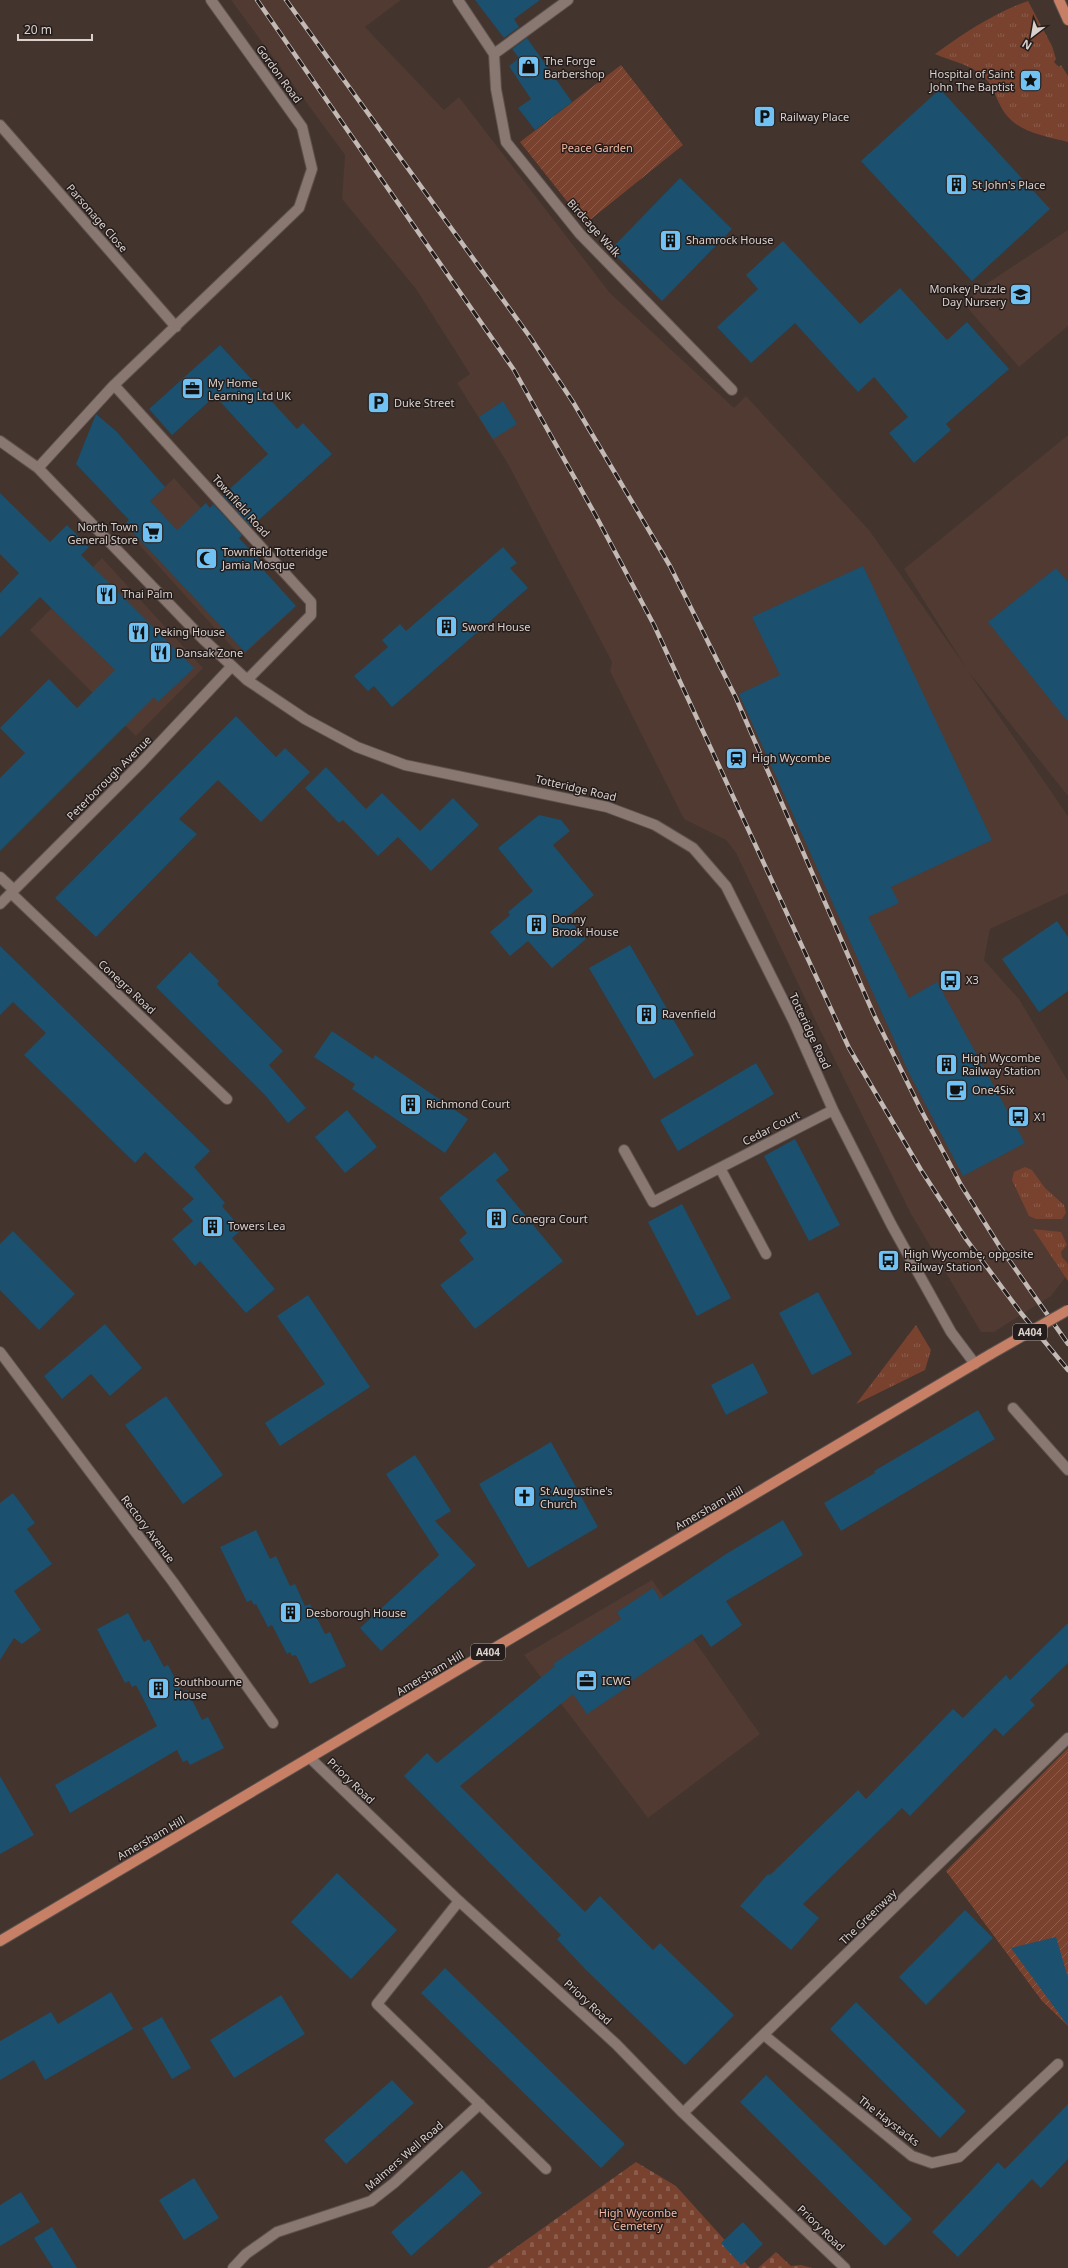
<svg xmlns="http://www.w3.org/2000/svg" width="1068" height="2268" font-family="'Noto Sans',sans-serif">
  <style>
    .built { fill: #503a32 }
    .grass { fill: url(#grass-tufts) }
    .cemetery { fill: url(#cemetery-stones) }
    .garden { fill: url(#garden-furrows) }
    .building { fill: #1b506e }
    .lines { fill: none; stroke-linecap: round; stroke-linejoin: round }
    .minor-casing { stroke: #5e524d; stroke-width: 12 }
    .major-casing { stroke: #5e524d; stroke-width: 12 }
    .minor { stroke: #897771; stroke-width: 10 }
    .major { stroke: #c78066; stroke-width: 10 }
    .rail-casing { stroke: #c3b9b5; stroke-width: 4.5 }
    .rail { stroke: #241d1b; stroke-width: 3; stroke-dasharray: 9; stroke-linecap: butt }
    .major-bridge-casing { stroke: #5e524d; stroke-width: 12; stroke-linecap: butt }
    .major-bridge { stroke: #c78066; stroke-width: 10 }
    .labels { text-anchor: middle; stroke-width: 3; stroke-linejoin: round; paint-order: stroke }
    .shield { fill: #241d1b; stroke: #a39b98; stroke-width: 1 }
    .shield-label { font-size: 10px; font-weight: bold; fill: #dad1cd }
    .poi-label { font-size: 11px; fill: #dad1cd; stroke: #241d1b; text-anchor: start }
    .street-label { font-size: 11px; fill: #dad1cd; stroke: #241d1b }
    .park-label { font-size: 11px; fill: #f3b8a4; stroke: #241d1b }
  </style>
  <defs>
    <pattern id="grass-tufts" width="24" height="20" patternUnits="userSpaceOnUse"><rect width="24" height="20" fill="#78422f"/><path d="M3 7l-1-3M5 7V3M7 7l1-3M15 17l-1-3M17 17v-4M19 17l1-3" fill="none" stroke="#8b5c4c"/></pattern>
    <pattern id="cemetery-stones" width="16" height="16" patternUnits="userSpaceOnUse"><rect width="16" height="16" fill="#78422f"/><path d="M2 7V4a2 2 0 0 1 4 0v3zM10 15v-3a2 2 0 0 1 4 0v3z" fill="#8b5c4c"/></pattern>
    <pattern id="garden-furrows" width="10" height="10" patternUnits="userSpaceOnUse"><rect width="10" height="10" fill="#78422f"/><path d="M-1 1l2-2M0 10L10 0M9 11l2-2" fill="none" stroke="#8b5c4c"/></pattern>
  </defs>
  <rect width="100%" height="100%" fill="#43342e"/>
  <path class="built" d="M231,0H401L365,27L444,110L459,97L610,293L734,408L746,396L869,530L965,666L904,569L1068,435V796L968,671L1068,816V893L990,929L984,960L1019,999L1068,1081V1274L1051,1296L994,1332H981L911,1214L821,1032L736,853L726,840L684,819L610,671L612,662L508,464L457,383L470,374L416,289L342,199L345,155Z
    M1068,230V326L1019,367L964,304L983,286Z
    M174,478L292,610L241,657L123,527Z
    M102,558L203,668L136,736L30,630Z
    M652,1580L760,1734L648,1818L524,1655Z"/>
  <path class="grass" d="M1028,1L1052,46L1056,59L1054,62L1059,67L1061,65L1068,76V142C1042,135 1013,132 1000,105C994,93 990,79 978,72C966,64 949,60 935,54C964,33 994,13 1028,1Z
    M1025,1167L1032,1170L1045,1188L1064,1205L1066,1213L1062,1219H1036L1029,1216L1012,1180L1014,1172Z
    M1033,1229L1061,1232L1067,1245L1061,1252L1062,1257L1068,1264V1281Z
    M916,1325L931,1350L925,1370L856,1404Z"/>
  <path class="cemetery" d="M636,2162L676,2186L750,2268H487Z
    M776,2252L791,2266L801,2265L812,2268H758Z"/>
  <path class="garden" d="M621,65L683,145L585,224L520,142Z
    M1068,1748V2026L1042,2001L946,1871Z"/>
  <path class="building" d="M475,0H540L514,19L519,27L504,38Z
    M527,38L572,102L535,130L518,108L531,99L509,66L519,58L512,49Z
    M940,89L1050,209L972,281L861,161Z
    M680,178L732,229L662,301L610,250Z
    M783,241L860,324L900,288L947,340L967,322L1009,369L946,424L951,430L914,463L889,433L908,417L874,377L858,392L795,323L751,363L717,327L758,289L746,275Z
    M220,345L297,429L303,423L332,454L251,527L223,495L268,454L215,396L172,435L149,409Z
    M503,401L517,424L493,439L479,417Z
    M96,414L116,431L165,487L150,501L177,530L206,503L210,508L213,504L242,535L239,538L262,563L259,565L296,606L245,652L125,524L129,520L76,464Z
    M0,493L50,542L67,525L89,547L81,555L194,668L158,702L154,697L0,851V778L25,753L0,728L49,679L77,708L115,670L40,597L0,637V593L19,573L0,554Z
    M503,547L517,563L510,568L528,588L392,707L374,686L368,691L354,676L388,647L382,640L400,624L406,631Z
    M863,566L992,840L891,887L899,903L868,917L909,998L937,982L1025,1143L963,1176L908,1071L739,694L780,675L752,617Z
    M1056,568L1068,582V722L988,622Z
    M236,716L276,757L285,748L310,772L261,822L218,780L179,819L197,834L96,937L55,898Z
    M326,767L366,809L382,793L420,831L453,798L479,825L431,871L398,837L378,856L343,820L339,823L305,788Z
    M539,815L561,820L570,831L553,845L594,895L567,917L586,939L552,968L528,941L510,956L490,932L510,915L508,912L533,891L498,848Z
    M1057,921L1068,937V991L1039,1012L1002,959Z
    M630,945L694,1055L654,1079L589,968Z
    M0,946L210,1151L194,1167L225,1203L222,1206L238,1225L235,1227L239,1232L232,1238L275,1289L246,1313L200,1261L195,1266L172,1239L193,1221L182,1209L194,1199L145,1152L135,1163L24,1055L46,1033L13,1002L0,1015Z
    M190,952L219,981L217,984L283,1051L269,1065L306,1108L288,1123L265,1095L156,987Z
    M332,1031L373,1059L375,1055L468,1119L445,1153L352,1089L355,1084L314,1057Z
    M756,1063L774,1094L678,1151L660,1120Z
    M347,1110L377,1147L345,1173L315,1137Z
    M795,1139L840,1225L809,1241L764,1156Z
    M495,1152L509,1170L496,1180L563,1261L475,1329L440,1285L474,1259L459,1240L467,1233L439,1198Z
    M682,1204L731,1298L697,1316L648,1222Z
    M13,1231L75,1294L39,1330L0,1290V1244Z
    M818,1292L852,1354L812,1375L779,1313Z
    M308,1295L370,1387L280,1446L265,1423L325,1384L277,1316Z
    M105,1324L142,1368L110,1396L91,1374L62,1399L44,1376Z
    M753,1363L768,1393L726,1415L711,1385Z
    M166,1396L223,1475L183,1504L125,1425Z
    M978,1410L995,1439L841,1531L824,1503L875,1473L874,1471Z
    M551,1442L598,1527L528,1568L479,1484Z
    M415,1455L451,1511L435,1521L476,1565L381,1651L360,1628L439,1555L386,1474Z
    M13,1493L35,1523L27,1529L52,1564L14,1591L41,1630L22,1644L14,1638L0,1660V1503Z
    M783,1520L803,1555L726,1601L742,1625L711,1647L702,1634L627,1684L629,1686L587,1714L573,1694L460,1786L585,1912L600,1896L653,1950L660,1943L734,2015L685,2065L586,1970L557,1939L561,1935L404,1776L427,1753L437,1763L555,1666L553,1664L621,1619L617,1612L653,1588L660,1599L726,1554Z
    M256,1530L270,1559L276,1556L290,1586L295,1584L305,1606L310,1604L325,1634L330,1632L346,1666L310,1684L296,1655L292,1656L290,1652L287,1654L272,1625L268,1627L256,1604L254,1605L251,1600L247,1602L220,1547Z
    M128,1613L144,1642L149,1639L164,1667L168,1665L182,1692L187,1690L202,1720L208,1717L224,1748L190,1765L187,1760L183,1762L177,1750L70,1813L55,1785L157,1726L136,1685L132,1687L129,1681L125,1683L97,1629Z
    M1068,1623V1663L1030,1700L1035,1705L1003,1736L995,1728L910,1816L902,1808L803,1904L819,1918L791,1950L740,1906L768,1874L770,1875L858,1790L866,1799L953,1709L963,1718L1006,1675L1010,1680Z
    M0,1776L34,1835L0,1854Z
    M337,1873L397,1930L351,1979L291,1922Z
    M965,1910L993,1938L926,2005L899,1977Z
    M1056,1937L1068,1978V2026L1011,1948Z
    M445,1968L625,2144L601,2168L421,1993Z
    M111,1992L133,2029L45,2080L34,2060L0,2080V2041L51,2012L58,2024Z
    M281,1995L305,2034L234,2078L210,2040Z
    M856,2002L966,2111L940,2138L830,2029Z
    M162,2017L191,2068L172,2079L142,2028Z
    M766,2075L912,2219L885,2246L740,2102Z
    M392,2080L414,2103L346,2164L324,2140Z
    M1068,2104V2159L1041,2188L1032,2179L958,2257L932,2232L998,2162L1005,2169Z
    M462,2170L482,2193L411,2256L391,2232Z
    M194,2178L219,2218L184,2240L159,2200Z
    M21,2192L40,2222L0,2246V2205Z
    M743,2222L763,2244L741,2265L721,2243Z
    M52,2227L77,2268H53L34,2238Z"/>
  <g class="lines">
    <defs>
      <path id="minor" d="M458,0L494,54
        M494,54L496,89L506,142L580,234L732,390
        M494,54L568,0
        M0,125L176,327
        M114,385L311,602V615L247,680
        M0,441L38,468L203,639L247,680L305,719L357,747L405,765L607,807L655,825L693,848L726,886L793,1020L833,1110L891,1224L951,1332L975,1364
        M38,468L114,385L299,208L312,169L302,127L211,0
        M0,877L14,890
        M11,893L227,1099
        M0,904L141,763L232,666
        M624,1150L653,1202L833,1110
        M720,1168L766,1254
        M0,1352L173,1582L273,1723
        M1013,1408L1068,1470
        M310,1758L459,1901L616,2044L683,2113L845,2268
        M459,1901L377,2004L546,2169
        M764,2035L912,2156L932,2163L959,2157L1058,2064
        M683,2113L1068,1738
        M233,2268L246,2254L277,2232L371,2201L394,2183L480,2104"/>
      <path id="major" d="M1059,0L1068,20
        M0,1941L991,1354"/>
    </defs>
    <use href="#minor" class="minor-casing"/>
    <use href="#major" class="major-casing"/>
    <use href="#minor" class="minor"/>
    <use href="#major" class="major"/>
    <defs>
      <path id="rail" d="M257,0L514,370L596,516L654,625L849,1048L921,1170L966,1239L1021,1313L1068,1370
        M286,0L530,337L573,402L670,566L736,698L874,1015L921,1110L961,1185L1000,1247L1068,1344"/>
    </defs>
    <use href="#rail" class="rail-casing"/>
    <use href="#rail" class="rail"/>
    <defs>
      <path id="major-bridge" d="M991,1354L1068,1310"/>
    </defs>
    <use href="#major-bridge" class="major-bridge-casing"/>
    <use href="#major-bridge" class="major-bridge"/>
  </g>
  <defs>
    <symbol id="shop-square" viewBox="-11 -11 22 22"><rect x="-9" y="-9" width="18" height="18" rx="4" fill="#70c1f4" stroke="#241d1b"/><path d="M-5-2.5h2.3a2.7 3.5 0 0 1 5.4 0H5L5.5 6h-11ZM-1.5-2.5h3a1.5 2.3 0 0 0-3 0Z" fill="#111"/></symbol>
    <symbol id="sight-square" viewBox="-11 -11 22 22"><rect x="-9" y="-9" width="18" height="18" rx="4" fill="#70c1f4" stroke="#241d1b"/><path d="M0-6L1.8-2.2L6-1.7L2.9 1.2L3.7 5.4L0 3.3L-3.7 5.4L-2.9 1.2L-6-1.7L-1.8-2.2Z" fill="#111"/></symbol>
    <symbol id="parking-square" viewBox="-11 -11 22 22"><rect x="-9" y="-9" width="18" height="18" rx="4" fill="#70c1f4" stroke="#241d1b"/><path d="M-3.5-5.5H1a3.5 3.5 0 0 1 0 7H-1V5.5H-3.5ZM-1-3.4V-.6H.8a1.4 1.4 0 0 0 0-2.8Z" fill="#111"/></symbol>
    <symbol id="building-square" viewBox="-11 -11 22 22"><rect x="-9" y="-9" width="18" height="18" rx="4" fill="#70c1f4" stroke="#241d1b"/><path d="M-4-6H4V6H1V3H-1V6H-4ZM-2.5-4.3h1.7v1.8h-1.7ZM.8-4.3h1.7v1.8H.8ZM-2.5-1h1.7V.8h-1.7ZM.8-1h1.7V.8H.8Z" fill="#111"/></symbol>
    <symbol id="school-square" viewBox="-11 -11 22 22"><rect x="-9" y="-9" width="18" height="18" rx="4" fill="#70c1f4" stroke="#241d1b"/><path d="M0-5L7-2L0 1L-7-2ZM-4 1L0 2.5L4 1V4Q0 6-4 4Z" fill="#111"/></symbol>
    <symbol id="office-square" viewBox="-11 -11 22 22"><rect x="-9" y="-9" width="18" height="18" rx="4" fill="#70c1f4" stroke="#241d1b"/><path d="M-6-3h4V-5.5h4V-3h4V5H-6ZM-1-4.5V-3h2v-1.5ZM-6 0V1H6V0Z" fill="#111"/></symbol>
    <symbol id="supermarket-square" viewBox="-11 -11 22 22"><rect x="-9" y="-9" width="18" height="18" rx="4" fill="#70c1f4" stroke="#241d1b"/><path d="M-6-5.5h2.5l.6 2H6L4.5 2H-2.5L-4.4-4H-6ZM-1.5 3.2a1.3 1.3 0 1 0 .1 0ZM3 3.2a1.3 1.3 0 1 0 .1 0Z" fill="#111"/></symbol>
    <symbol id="mosque-square" viewBox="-11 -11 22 22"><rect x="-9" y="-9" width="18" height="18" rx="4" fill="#70c1f4" stroke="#241d1b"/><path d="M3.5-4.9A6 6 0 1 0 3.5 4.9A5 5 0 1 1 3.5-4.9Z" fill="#111"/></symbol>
    <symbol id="restaurant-square" viewBox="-11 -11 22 22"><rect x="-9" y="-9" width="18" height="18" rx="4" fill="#70c1f4" stroke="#241d1b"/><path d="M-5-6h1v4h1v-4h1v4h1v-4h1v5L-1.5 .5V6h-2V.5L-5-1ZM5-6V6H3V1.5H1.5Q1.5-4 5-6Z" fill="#111"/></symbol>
    <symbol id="station-square" viewBox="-11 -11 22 22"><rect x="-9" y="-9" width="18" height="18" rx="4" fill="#70c1f4" stroke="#241d1b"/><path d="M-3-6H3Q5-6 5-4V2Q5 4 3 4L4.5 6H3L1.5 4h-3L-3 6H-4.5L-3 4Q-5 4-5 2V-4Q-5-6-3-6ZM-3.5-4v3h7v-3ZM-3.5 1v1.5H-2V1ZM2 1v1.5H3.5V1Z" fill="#111"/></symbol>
    <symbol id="bus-square" viewBox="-11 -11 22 22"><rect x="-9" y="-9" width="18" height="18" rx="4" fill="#70c1f4" stroke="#241d1b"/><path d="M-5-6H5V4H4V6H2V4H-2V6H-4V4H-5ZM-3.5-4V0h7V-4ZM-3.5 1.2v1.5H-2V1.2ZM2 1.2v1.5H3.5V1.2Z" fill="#111"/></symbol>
    <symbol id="cafe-square" viewBox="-11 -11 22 22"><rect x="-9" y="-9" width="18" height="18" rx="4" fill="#70c1f4" stroke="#241d1b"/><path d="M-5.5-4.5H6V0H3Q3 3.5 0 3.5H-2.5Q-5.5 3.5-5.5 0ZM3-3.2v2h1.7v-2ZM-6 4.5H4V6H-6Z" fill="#111"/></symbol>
    <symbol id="church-square" viewBox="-11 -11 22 22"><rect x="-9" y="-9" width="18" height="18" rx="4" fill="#70c1f4" stroke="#241d1b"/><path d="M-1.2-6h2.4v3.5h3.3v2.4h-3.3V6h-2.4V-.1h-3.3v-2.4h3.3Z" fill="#111"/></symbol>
  </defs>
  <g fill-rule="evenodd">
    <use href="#shop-square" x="516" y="54" width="25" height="25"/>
    <use href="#sight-square" x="1018" y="68" width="25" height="25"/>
    <use href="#parking-square" x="752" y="104" width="25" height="25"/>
    <use href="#building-square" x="944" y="172" width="25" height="25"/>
    <use href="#building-square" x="658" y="228" width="25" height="25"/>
    <use href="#school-square" x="1008" y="282" width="25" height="25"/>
    <use href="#office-square" x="180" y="376" width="25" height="25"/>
    <use href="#parking-square" x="366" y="390" width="25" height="25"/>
    <use href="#supermarket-square" x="140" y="520" width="25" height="25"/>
    <use href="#mosque-square" x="194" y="546" width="25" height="25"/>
    <use href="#restaurant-square" x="94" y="582" width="25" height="25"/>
    <use href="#building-square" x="434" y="614" width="25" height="25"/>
    <use href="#restaurant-square" x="126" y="620" width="25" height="25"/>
    <use href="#restaurant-square" x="148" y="640" width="25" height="25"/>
    <use href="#station-square" x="724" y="746" width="25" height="25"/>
    <use href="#building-square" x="524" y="912" width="25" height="25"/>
    <use href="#bus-square" x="938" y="968" width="25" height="25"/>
    <use href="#building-square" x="634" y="1002" width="25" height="25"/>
    <use href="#building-square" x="934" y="1052" width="25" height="25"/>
    <use href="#cafe-square" x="944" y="1078" width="25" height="25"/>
    <use href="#building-square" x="398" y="1092" width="25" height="25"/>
    <use href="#bus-square" x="1006" y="1104" width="25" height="25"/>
    <use href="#building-square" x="484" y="1206" width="25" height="25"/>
    <use href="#building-square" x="200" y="1214" width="25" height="25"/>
    <use href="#bus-square" x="876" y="1248" width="25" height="25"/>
    <use href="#church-square" x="512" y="1484" width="25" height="25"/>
    <use href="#building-square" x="278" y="1600" width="25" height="25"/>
    <use href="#office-square" x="574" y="1668" width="25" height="25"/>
    <use href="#building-square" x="146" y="1676" width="25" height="25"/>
  </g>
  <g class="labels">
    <g class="shield">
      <rect x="1013" y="1324" width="34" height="16" rx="3"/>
      <rect x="471" y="1644" width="34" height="16" rx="3"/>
    </g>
    <g class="shield-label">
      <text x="1030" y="1336">A404</text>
      <text x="488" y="1656">A404</text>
    </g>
    <g class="poi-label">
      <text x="544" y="65">The Forge<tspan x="544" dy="13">Barbershop</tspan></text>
      <text x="1014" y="78" text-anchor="end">Hospital of Saint<tspan x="1014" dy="13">John The Baptist</tspan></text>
      <text x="780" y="121">Railway Place</text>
      <text x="972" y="189">St John's Place</text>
      <text x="686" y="244">Shamrock House</text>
      <text x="1006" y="293" text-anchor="end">Monkey Puzzle<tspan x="1006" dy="13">Day Nursery</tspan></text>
      <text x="208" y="387">My Home<tspan x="208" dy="13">Learning Ltd UK</tspan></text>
      <text x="394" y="407">Duke Street</text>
      <text x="138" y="531" text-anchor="end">North Town<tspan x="138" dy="13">General Store</tspan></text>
      <text x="222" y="556">Townfield Totteridge<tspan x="222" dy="13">Jamia Mosque</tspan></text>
      <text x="122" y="598">Thai Palm</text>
      <text x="462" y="631">Sword House</text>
      <text x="154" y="636">Peking House</text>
      <text x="176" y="657">Dansak Zone</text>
      <text x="752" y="762">High Wycombe</text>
      <text x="552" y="923">Donny<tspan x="552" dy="13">Brook House</tspan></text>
      <text x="966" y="984">X3</text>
      <text x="662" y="1018">Ravenfield</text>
      <text x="962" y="1062">High Wycombe<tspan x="962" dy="13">Railway Station</tspan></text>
      <text x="972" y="1094">One4Six</text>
      <text x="426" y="1108">Richmond Court</text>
      <text x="1034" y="1121">X1</text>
      <text x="512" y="1223">Conegra Court</text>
      <text x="228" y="1230">Towers Lea</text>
      <text x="904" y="1258">High Wycombe, opposite<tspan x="904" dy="13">Railway Station</tspan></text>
      <text x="540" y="1495">St Augustine's<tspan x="540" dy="13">Church</tspan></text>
      <text x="306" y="1617">Desborough House</text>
      <text x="602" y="1685">ICWG</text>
      <text x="174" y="1686">Southbourne<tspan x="174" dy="13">House</tspan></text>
    </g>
    <g class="street-label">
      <text transform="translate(279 74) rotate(54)" y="4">Gordon Road</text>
      <text transform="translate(97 218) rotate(49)" y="4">Parsonage Close</text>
      <text transform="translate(594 228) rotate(48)" y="4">Birdcage Walk</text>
      <text transform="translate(241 506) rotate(48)" y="4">Townfield Road</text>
      <text transform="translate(109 778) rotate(-45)" y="4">Peterborough Avenue</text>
      <text transform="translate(576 788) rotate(13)" y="4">Totteridge Road</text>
      <text transform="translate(127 987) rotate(43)" y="4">Conegra Road</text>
      <text transform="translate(810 1031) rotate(65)" y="4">Totteridge Road</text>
      <text transform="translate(771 1128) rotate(-27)" y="4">Cedar Court</text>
      <text transform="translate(709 1508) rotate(-30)" y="4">Amersham Hill</text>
      <text transform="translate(148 1529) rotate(53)" y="4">Rectory Avenue</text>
      <text transform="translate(430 1673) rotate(-31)" y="4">Amersham Hill</text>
      <text transform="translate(351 1781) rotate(44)" y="4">Priory Road</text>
      <text transform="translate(151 1838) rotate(-30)" y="4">Amersham Hill</text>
      <text transform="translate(868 1917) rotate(-44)" y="4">The Greenway</text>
      <text transform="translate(588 2002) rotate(43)" y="4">Priory Road</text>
      <text transform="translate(889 2121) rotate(38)" y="4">The Haystacks</text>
      <text transform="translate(404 2156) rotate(-41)" y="4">Malmers Well Road</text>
      <text transform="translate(821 2228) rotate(44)" y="4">Priory Road</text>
    </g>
    <g class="park-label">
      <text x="597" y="152">Peace Garden</text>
      <text x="638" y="2217">High Wycombe<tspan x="638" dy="13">Cemetery</tspan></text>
    </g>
  </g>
  <g transform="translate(1032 36) rotate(211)" stroke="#241d1b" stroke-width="3" paint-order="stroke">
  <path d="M0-3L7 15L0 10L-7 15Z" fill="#dad1cd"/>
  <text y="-6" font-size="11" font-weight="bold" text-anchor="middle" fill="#dad1cd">N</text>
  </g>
  <path d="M18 34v6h74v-6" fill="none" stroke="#dad1cd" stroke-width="2"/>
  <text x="24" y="34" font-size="12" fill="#dad1cd" stroke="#241d1b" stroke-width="3" paint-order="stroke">20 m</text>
</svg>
